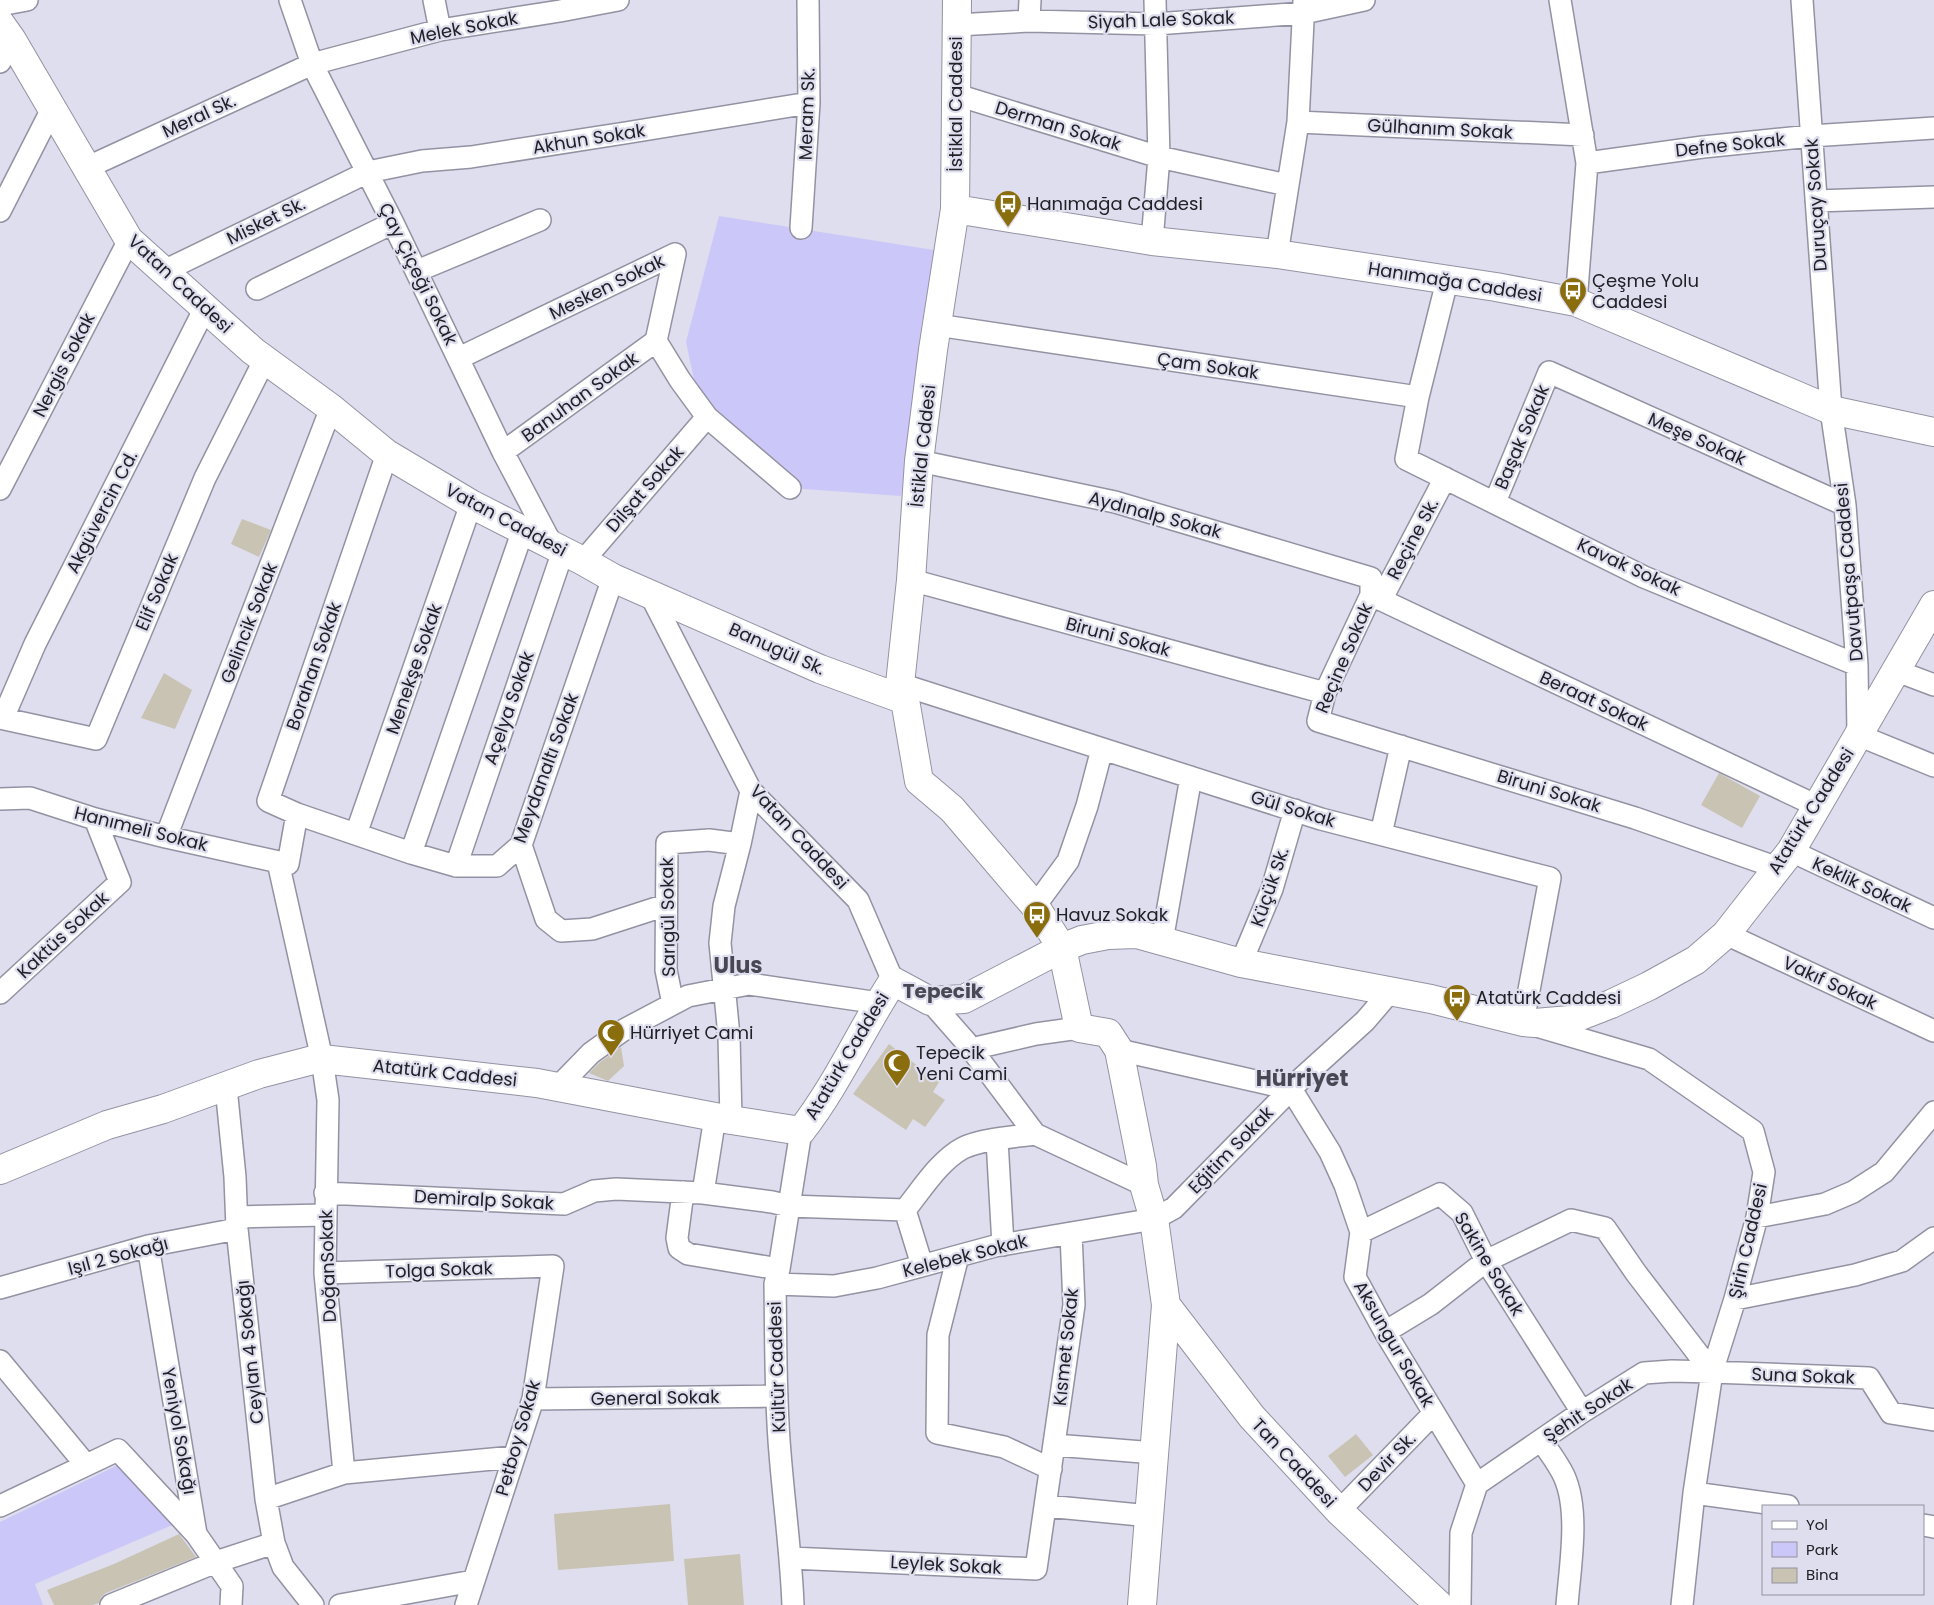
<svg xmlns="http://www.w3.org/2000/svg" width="1934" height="1605" font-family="Poppins,sans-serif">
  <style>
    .green { fill: #cbc7f8 }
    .building { fill: #c9c3b3 }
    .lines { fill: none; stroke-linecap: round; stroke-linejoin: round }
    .street-casing { stroke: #9392a2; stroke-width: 24 }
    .secondary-casing { stroke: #9392a2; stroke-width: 30 }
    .street { stroke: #fff; stroke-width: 21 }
    .secondary { stroke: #fff; stroke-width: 28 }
    .labels { text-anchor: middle; stroke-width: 4.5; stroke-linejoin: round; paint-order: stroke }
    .street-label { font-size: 18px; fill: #212026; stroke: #dfdeef }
    .poi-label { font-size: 18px; fill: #212026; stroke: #dfdeef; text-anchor: start }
    .quarter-label { font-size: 20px; font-weight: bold; fill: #484754; stroke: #dfdeef }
    .district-label { font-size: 22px; font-weight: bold; fill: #484754; stroke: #dfdeef }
  </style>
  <rect width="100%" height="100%" fill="#dfdeef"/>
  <path class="green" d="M719,216L934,250L901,496L790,488L745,448L696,389L686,342Z
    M120,1464L177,1523L35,1584L43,1605H0V1522Z"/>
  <path class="building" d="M242,519L271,530L259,557L231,544Z
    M164,673L192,690L175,729L141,718Z
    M1719,773L1760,796L1742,828L1701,805Z
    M889,1044L939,1082L933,1092L945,1100L925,1127L913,1119L906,1130L853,1094Z
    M621,1047L624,1066L608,1081L589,1073L599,1063Z
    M1356,1434L1373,1455L1345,1477L1328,1456Z
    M670,1504L674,1561L558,1570L554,1514Z
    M179,1534L196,1557L106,1593L101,1597L99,1603L93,1605H54L47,1590L114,1564Z
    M740,1554L744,1605H688L684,1559Z"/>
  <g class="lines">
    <defs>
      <path id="street" d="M290,0L312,64L393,223L503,452L552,545
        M434,0L440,30
        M1560,0L1587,163L1576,302
        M1802,0L1831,410L1845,505L1857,665L1858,735L1934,766
        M0,5L27,0
        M1029,21L1030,0
        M957,25L1029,21L1156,24L1304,13L1364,0
        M0,62L12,40
        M957,95L1159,157L1287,185
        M1298,122L1583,135
        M1587,163L1703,147L1811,136L1934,128
        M86,168L312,64L440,30L560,11L618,0
        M1816,201L1934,197
        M0,211L52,109
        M801,228L809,103L808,0
        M1152,241L1159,157L1155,0
        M1277,254L1298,122L1304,1
        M164,271L368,172L422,161L471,157L625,133L809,103
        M417,271L540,220
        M257,289L393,223
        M937,325L1418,397L1406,459L1644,577L1857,665
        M656,341L680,380L707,417L790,488
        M656,341L675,254
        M459,358L675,254
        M1418,397L1447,281
        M503,452L656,341
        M919,461L1115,502L1371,578V595L1325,693L1318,721L1635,818L1778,868
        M0,489L129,240
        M1495,502L1549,372L1845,505
        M583,561L707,417
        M911,580L1325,693
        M650,594L751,791L858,900L893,981
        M1371,595L1817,806
        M1381,600L1445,478
        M1897,671L1934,685
        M900,684L1321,819L1550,878L1523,1022L1649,1059L1753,1131L1764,1172L1757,1217L1735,1299L1712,1372L1694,1493L1682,1605
        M0,718L96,739L205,478L265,359
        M3,718L35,644L205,308
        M0,799L30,798L95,819L166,837L288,864L297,814L268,801L387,454
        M297,814L411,853L456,866H497L521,845L613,578
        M356,834L471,504
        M1381,834L1401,746
        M166,837L331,408
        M521,845L546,919L561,931L592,929L666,905
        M1791,851L1934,918
        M411,853L523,530
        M278,862L322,1059L328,1100L325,1273L344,1473
        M456,866L563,551
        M1035,906L1068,861L1087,806L1102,749
        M1726,934L1934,1031
        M1162,941L1191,777
        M1241,963L1272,889L1295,810
        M0,993L120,882L95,819
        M930,1001L966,1042L1035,1134L1144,1185
        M673,1004L666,970L667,843L709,840L740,844
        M971,1049L1036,1034L1079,1028
        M1119,1050L1291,1089L1330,1152L1345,1185L1361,1232L1355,1277L1385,1332L1477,1484
        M226,1087L235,1177L237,1229L266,1499L274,1543L283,1567L313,1605
        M558,1087L591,1053L605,1043L622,1031L688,996L749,984L879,1003
        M731,1120L729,1036L720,943L724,906L740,844L751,791
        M997,1140L1003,1245
        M683,1192L677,1238L679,1248L688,1254L779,1269
        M325,1193L564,1204L594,1191L616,1189L703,1193L772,1202L789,1206L905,1210
        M703,1193L715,1117
        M237,1217L325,1215
        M1757,1217L1825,1204L1853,1192L1884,1172L1934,1112
        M1361,1232L1440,1194L1462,1213L1486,1261L1582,1412
        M148,1246L196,1534L232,1586L231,1605
        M958,1256L938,1335L937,1433L1004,1447L1051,1469
        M922,1265L905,1210C922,1189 939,1161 963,1148C982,1139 1014,1137 1035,1134
        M325,1273L553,1266L533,1399L466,1605
        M775,1284L834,1286L877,1278L995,1246L1154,1219L1174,1208L1302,1078L1365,1021L1389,993
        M0,1288L148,1246L237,1229
        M1735,1299L1855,1275L1902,1261L1934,1238
        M1385,1332L1431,1304L1486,1261L1571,1220L1605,1228L1636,1273L1712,1372
        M0,1361L86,1465
        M533,1399L777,1396
        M1541,1440C1549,1452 1558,1463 1564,1476C1580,1511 1570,1566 1567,1605
        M1055,1445L1155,1453
        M1477,1484L1582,1412L1644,1373L1672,1371L1712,1372L1869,1378L1891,1413L1934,1420
        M1694,1493L1788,1506
        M266,1499L344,1473L514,1457
        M0,1506L118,1450L196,1534
        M1046,1506L1150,1516
        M1339,1511L1434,1413
        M1923,1525L1934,1527
        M791,1558L1036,1569L1074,1305L1071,1233
        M111,1605L216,1562L274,1543
        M340,1605L473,1581
        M793,1605C791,1553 784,1504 780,1453C775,1397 776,1341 775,1284L779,1269L801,1131
        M1460,1605L1461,1533L1477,1484"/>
      <path id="secondary" d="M957,0L955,209L933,350L919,461L911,580L900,684L905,700L919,781L952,809L1035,906L1062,948L1079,1028L1108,1033L1119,1050L1142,1166L1144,1185L1154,1219L1166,1305L1142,1605
        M0,23L12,40L129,240L253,351L331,408L387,454L471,504L583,561L613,578L820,669L905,700
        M955,209L1152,241L1277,254L1496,287L1576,302L1831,410L1934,432
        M0,1170L107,1125L163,1109L259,1074L313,1060L322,1059L537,1083L731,1120L801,1131C837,1085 861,1030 893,981L930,1001L964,999L1062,948L1082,940L1108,935L1137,934L1241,963L1431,999L1523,1022L1535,1023L1570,1020L1611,1004L1649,986L1696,960L1726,934L1791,851L1934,605
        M1166,1305L1252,1417L1339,1511L1439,1605"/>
    </defs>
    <use href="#street" class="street-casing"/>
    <use href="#secondary" class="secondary-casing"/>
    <use href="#street" class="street"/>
    <use href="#secondary" class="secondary"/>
  </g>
  <defs>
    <symbol id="bus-pin" viewBox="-11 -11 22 30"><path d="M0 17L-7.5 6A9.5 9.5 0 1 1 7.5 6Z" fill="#8a6d0d" stroke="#dfdeef"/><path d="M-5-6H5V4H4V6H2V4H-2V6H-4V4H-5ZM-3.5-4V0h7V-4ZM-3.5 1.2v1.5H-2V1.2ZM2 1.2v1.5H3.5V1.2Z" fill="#fff"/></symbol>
    <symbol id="mosque-pin" viewBox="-11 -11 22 30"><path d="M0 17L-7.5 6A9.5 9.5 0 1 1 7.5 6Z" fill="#8a6d0d" stroke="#dfdeef"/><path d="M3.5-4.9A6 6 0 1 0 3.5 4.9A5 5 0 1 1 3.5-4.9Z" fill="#fff"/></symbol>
  </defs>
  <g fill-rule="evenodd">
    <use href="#bus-pin" x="992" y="188" width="32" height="43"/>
    <use href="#bus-pin" x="1557" y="275" width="32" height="43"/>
    <use href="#bus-pin" x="1021" y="899" width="32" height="43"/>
    <use href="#bus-pin" x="1441" y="982" width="32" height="43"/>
    <use href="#mosque-pin" x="595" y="1017" width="32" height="43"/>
    <use href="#mosque-pin" x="881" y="1047" width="32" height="43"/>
  </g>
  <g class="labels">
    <g class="street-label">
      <text transform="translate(1161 20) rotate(-2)" y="6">Siyah Lale Sokak</text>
      <text transform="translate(464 28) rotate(-11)" y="6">Melek Sokak</text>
      <text transform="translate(956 104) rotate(-90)" y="6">İstiklal Caddesi</text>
      <text transform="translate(807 114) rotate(-88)" y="6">Meram Sk.</text>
      <text transform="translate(199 116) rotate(-25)" y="6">Meral Sk.</text>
      <text transform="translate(1058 126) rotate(17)" y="6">Derman Sokak</text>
      <text transform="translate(1440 129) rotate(3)" y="6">Gülhanım Sokak</text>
      <text transform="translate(589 139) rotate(-9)" y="6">Akhun Sokak</text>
      <text transform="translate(1730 145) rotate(-6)" y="6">Defne Sokak</text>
      <text transform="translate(1816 205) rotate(-94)" y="6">Duruçay Sokak</text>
      <text transform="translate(266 221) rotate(-26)" y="6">Misket Sk.</text>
      <text transform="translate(418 274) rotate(64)" y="6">Çay Çiçeği Sokak</text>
      <text transform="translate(1455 282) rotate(9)" y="6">Hanımağa Caddesi</text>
      <text transform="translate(180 284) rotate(43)" y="6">Vatan Caddesi</text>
      <text transform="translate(607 287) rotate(-26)" y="6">Mesken Sokak</text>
      <text transform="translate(64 365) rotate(-63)" y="6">Nergis Sokak</text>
      <text transform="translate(1208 366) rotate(8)" y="6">Çam Sokak</text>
      <text transform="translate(580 397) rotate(-36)" y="6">Banuhan Sokak</text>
      <text transform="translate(1522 437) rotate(-67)" y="6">Başak Sokak</text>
      <text transform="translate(1697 439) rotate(24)" y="6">Meşe Sokak</text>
      <text transform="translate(923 446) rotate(-84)" y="6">İstiklal Cddesi</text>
      <text transform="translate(645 489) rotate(-49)" y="6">Dilşat Sokak</text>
      <text transform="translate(102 512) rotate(-63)" y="6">Akgüvercin Cd.</text>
      <text transform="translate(1155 515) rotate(15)" y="6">Aydınalp Sokak</text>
      <text transform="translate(506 520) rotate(28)" y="6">Vatan Caddesi</text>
      <text transform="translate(1413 539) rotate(-62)" y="6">Reçine Sk.</text>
      <text transform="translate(1629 567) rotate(25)" y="6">Kavak Sokak</text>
      <text transform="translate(1849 572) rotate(-95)" y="6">Davutpaşa Caddesi</text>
      <text transform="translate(157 592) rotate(-67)" y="6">Elif Sokak</text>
      <text transform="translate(249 623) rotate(-69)" y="6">Gelincik Sokak</text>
      <text transform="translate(1118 637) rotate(15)" y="6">Biruni Sokak</text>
      <text transform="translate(777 649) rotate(24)" y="6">Banugül Sk.</text>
      <text transform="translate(1344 658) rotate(-67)" y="6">Reçine Sokak</text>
      <text transform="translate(314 666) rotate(-71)" y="6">Borahan Sokak</text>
      <text transform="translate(414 669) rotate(-71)" y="6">Menekşe Sokak</text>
      <text transform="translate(1594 701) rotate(25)" y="6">Beraat Sokak</text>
      <text transform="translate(509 708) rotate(-71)" y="6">Açelya Sokak</text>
      <text transform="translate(546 768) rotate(-70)" y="6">Meydanaltı Sokak</text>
      <text transform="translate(1549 791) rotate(17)" y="6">Biruni Sokak</text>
      <text transform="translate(1293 809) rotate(17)" y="6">Gül Sokak</text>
      <text transform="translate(1811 811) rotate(-58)" y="6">Atatürk Caddesi</text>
      <text transform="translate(141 829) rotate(14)" y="6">Hanımeli Sokak</text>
      <text transform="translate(799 837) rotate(47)" y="6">Vatan Caddesi</text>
      <text transform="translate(1862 885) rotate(25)" y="6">Keklik Sokak</text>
      <text transform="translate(1270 887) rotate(-71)" y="6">Küçük Sk.</text>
      <text transform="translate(668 917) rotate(-91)" y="6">Sarıgül Sokak</text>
      <text transform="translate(63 935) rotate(-43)" y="6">Kaktüs Sokak</text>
      <text transform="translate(1830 983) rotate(25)" y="6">Vakıf Sokak</text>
      <text transform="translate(847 1056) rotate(-59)" y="6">Atatürk Caddesi</text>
      <text transform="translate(445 1073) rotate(6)" y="6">Atatürk Caddesi</text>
      <text transform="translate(1231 1150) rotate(-46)" y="6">Eğitim Sokak</text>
      <text transform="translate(484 1200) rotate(3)" y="6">Demiralp Sokak</text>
      <text transform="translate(1748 1241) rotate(-77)" y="6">Şirin Caddesi</text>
      <text transform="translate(118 1256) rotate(-15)" y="6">Işıl 2 Sokağı</text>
      <text transform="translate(965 1256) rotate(-14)" y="6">Kelebek Sokak</text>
      <text transform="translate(1489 1264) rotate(59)" y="6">Sakine Sokak</text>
      <text transform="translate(328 1266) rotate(-92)" y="6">DoğanSokak</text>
      <text transform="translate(439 1270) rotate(-2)" y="6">Tolga Sokak</text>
      <text transform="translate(1394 1344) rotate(60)" y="6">Aksungur Sokak</text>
      <text transform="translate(1066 1347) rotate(-84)" y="6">Kısmet Sokak</text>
      <text transform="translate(250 1352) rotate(-96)" y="6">Ceylan 4 Sokağı</text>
      <text transform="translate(777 1367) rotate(-92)" y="6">Kültür Caddesi</text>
      <text transform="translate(1803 1376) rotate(2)" y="6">Suna Sokak</text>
      <text transform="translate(655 1398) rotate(-1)" y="6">General Sokak</text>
      <text transform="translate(1588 1410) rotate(-33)" y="6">Şehit Sokak</text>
      <text transform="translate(179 1431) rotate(80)" y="6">Yeniyol Sokağı</text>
      <text transform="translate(518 1438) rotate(-74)" y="6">Petboy Sokak</text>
      <text transform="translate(1387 1462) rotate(-46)" y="6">Devir Sk.</text>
      <text transform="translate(1294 1463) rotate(47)" y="6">Tan Caddesi</text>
      <text transform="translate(946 1565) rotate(3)" y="6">Leylek Sokak</text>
    </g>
    <g class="poi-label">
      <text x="1027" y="210">Hanımağa Caddesi</text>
      <text x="1592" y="287">Çeşme Yolu<tspan x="1592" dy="21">Caddesi</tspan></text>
      <text x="1056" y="921">Havuz Sokak</text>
      <text x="1476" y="1004">Atatürk Caddesi</text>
      <text x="630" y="1039">Hürriyet Cami</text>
      <text x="916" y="1059">Tepecik<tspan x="916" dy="21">Yeni Cami</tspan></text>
    </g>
    <g class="quarter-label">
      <text x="943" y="998">Tepecik</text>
    </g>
    <g class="district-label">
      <text x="738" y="973">Ulus</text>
      <text x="1302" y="1086">Hürriyet</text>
    </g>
  </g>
  <rect x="1762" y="1505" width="162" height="90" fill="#dfdeef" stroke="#93929f"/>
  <rect x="1772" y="1521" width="25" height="8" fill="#ffffff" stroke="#93929f"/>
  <text x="1806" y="1530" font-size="15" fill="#212026">Yol</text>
  <rect x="1772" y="1542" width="25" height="15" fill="#cbc7f8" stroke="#93929f"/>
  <text x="1806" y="1555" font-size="15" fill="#212026">Park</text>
  <rect x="1772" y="1568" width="25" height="15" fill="#c9c3b3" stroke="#93929f"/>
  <text x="1806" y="1580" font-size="15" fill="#212026">Bina</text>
</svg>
